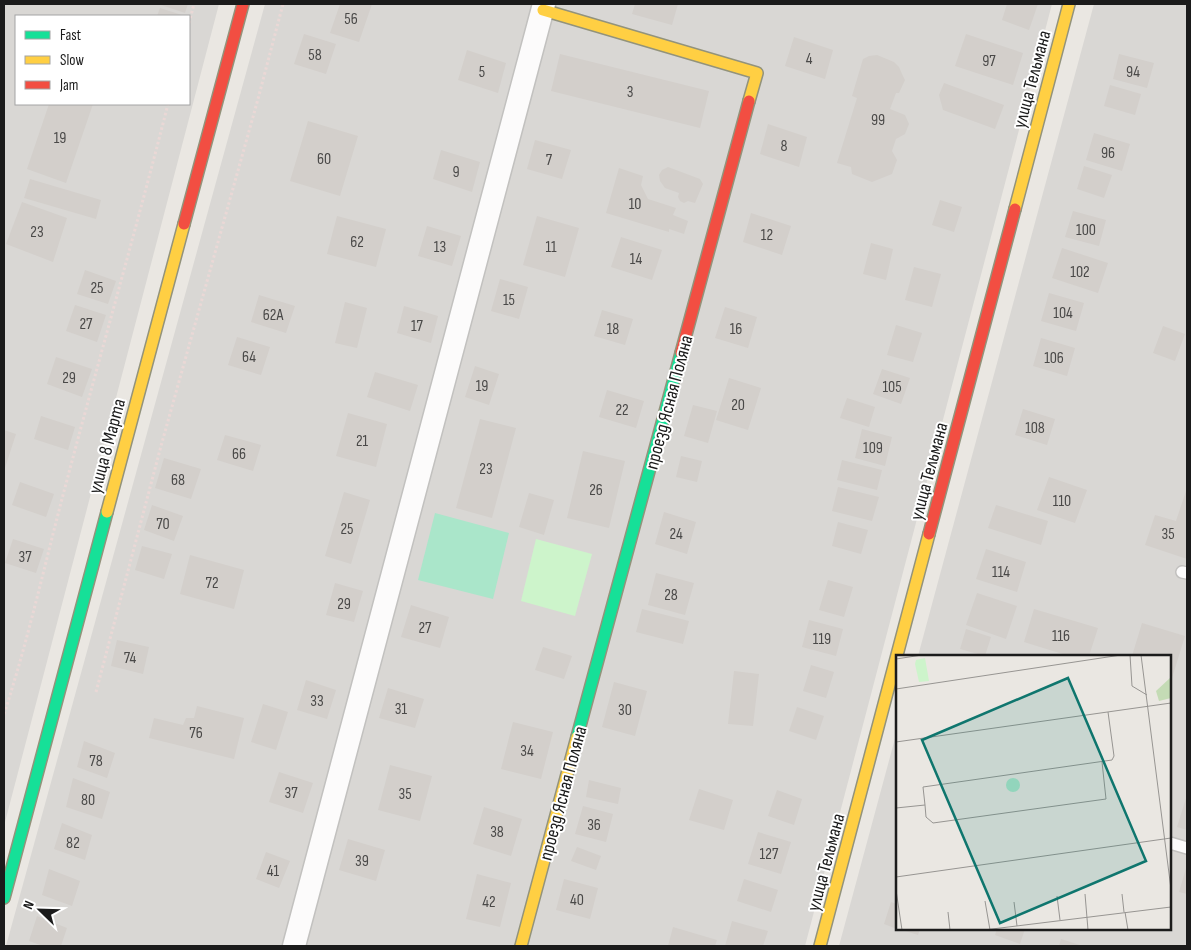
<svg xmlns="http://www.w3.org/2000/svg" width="1191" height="950" font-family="'Sofia Sans Condensed',sans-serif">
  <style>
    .residential { fill: #d9d7d4; fill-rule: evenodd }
    .park { fill: #cdf4cb }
    .pitch { fill: #aae6ca }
    .building { fill: #d3cfcb }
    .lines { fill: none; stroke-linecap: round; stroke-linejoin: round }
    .lane-casing { stroke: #c2c1bf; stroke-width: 14 }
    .street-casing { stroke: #c2c1bf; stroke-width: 25 }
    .fast-casing { stroke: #93937b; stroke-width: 14 }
    .slow-casing { stroke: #93937b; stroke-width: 14 }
    .jam-casing { stroke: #93937b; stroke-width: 14 }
    .path { stroke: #ead8d6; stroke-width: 3; stroke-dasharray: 2.5 2.5; stroke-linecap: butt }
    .lane { stroke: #fcfbfb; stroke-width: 11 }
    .street { stroke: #fcfbfb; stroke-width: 22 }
    .fast { stroke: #16e098; stroke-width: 11 }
    .slow { stroke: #ffcf43; stroke-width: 11 }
    .jam { stroke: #f24e42; stroke-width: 11 }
    .labels { text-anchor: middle; stroke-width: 4; stroke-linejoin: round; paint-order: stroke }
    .number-label { font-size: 16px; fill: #4a4948 }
    .street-label { font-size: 19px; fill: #1b1b1b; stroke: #fff }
    .inset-road { fill: none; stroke: #979592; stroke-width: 1 }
    .view { fill: #0f766e; fill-opacity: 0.15; stroke: #0f766e; stroke-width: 2.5 }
    .inset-edge { fill: none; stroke: #1b1b1b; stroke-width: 2.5 }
  </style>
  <rect width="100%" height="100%" fill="#eae7e2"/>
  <path class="residential" d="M4,4H219L4,826ZM16,16H189V104H16Z
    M265,4H1052L805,946H6Z
    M1094,4H1187V946H839L897,731V929H1170V656H918Z"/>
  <path class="park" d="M536,539L592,554L575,616L521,601Z"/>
  <path class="pitch" d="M435,513L509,533L493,599L418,580Z"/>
  <path class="building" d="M158,4H188L185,13Z
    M340,4H372L359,42L330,33Z
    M635,4H678L672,25L632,14Z
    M1007,4H1038L1029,30L1002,20Z
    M160,8L185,16H157Z
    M304,34L336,44L326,74L294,64Z
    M966,34L1023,53L1013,85L955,66Z
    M794,37L833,50L825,79L785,66Z
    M467,50L506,63L498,93L458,80Z
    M560,54L709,91L700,128L551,91Z
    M1119,54L1154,63L1147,88L1113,79Z
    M877,55L894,62L899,67L902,74L905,80L899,93H896L890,109L905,115L909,124L905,134L896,139L892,151L897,160L892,174L872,182L852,174L851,167L837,163L857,98L852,96L863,59L869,56Z
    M944,83L1004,105L995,129L943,110L939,95Z
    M1110,85L1141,94L1135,115L1104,106Z
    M49,104H93L66,183L27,169Z
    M308,121L358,136L340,196L290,181Z
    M768,124L807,137L799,167L760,154Z
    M1094,133L1130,144L1122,171L1086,160Z
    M535,140L571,150L562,179L527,169Z
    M441,150L480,162L472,192L433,179Z
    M1084,166L1112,175L1104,198L1077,189Z
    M668,167L700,179L703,184L695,203L688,201L684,203L680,201L678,197L679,193L665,188L660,181L659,175L662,170Z
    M619,168L643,176L641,185L648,199L676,208L673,215L688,221L684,234L669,229V232L606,213Z
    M30,179L101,200L96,219L24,198Z
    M940,200L962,207L954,232L932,225Z
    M22,202L67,218L53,262L6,244Z
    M1073,211L1106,220L1099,246L1065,237Z
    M751,213L791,226L782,255L743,242Z
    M337,216L386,229L376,267L327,254Z
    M537,216L579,228L565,277L523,265Z
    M427,226L461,236L452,266L418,256Z
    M621,237L662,250L652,280L611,267Z
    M871,243L893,249L886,280L863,274Z
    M1062,248L1108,263L1098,293L1052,278Z
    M914,267L941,274L932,307L905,300Z
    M85,270L116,281L108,304L77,294Z
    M500,279L528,287L519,319L491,311Z
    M1049,293L1084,303L1076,331L1041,321Z
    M259,295L295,306L286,333L251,322Z
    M345,302L367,308L357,348L335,343Z
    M75,305L106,315L97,342L66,331Z
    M404,306L438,316L431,343L397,333Z
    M725,307L757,317L748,348L715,338Z
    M602,310L633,319L625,345L594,336Z
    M896,325L922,333L913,362L887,355Z
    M1163,326L1185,334L1175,361L1153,353Z
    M237,337L270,347L261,375L228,365Z
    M1041,338L1075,348L1067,376L1033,366Z
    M56,357L92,369L82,397L47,384Z
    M475,366L499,374L489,405L465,397Z
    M882,369L910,378L901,404L873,394Z
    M375,372L418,385L410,411L367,397Z
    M729,378L761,388L748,430L716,420Z
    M607,390L644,401L636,428L599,417Z
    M847,398L875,407L869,427L840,418Z
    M693,405L717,411L708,443L684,436Z
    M1023,409L1055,419L1047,445L1015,435Z
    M348,413L387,424L376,467L336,456Z
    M41,416L75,427L68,450L34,439Z
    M480,419L516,428L492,518L456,508Z
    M862,429L892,437L885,466L855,458Z
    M4,430L16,434L4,471Z
    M225,435L261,445L253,471L217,460Z
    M583,451L625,461L609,528L567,518Z
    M681,456L702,461L697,482L676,477Z
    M164,458L201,469L191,499L155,488Z
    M842,460L882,470L877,490L837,480Z
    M1049,477L1087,490L1075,523L1037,510Z
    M20,482L54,494L46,517L12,505Z
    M838,487L879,497L872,521L832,511Z
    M1187,488V559L1145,545L1155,515L1176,521Z
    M344,492L370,500L351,564L325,556Z
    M529,493L554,500L544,535L519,527Z
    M152,505L183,516L174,541L144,530Z
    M996,505L1048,521L1041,545L988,528Z
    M664,512L696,522L687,554L655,544Z
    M838,522L868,530L861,554L832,546Z
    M13,539L44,549L36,573L5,563Z
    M142,546L172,554L164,579L135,570Z
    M986,549L1026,562L1017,592L976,579Z
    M190,555L244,570L234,609L180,594Z
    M656,573L694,583L685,615L648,605Z
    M828,580L853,587L844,617L819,610Z
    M335,583L363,591L354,622L326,615Z
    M977,593L1017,606L1006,639L966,625Z
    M411,605L449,617L440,648L401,637Z
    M642,609L689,621L683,644L636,632Z
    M1034,609L1098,628L1089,656H1069L1024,642Z
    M809,620L843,629L836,656L802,647Z
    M1142,623L1185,636L1172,678H1170V656H1132Z
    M966,629L991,637L985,656L960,649Z
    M117,640L149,647L143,674L111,666Z
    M543,647L572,656L564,679L535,670Z
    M811,665L834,672L826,698L803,691Z
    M734,671L759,674L753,726L728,724Z
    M306,680L336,690L327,719L297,710Z
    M614,682L647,691L635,736L602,727Z
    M388,688L424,699L415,728L379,718Z
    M263,704L288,712L276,750L251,742Z
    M197,706L244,718L234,759L149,738L154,718L183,725L186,718H194Z
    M797,707L824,716L816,740L789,731Z
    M513,722L553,732L541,779L501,769Z
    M84,741L115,753L107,778L77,767Z
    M390,765L432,776L420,821L378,810Z
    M279,772L313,783L303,813L269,802Z
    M73,778L110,792L102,819L66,807Z
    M589,780L621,788L618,804L586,797Z
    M699,789L733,800L724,830L689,820Z
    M777,790L802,799L794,825L768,816Z
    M1187,795V830L1177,827Z
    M583,806L613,814L606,842L575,834Z
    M484,807L522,819L511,856L473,844Z
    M62,823L92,835L85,860L54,849Z
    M758,832L791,842L781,874L748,864Z
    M348,839L385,850L376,881L339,870Z
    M577,847L601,856L596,870L571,861Z
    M266,852L290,861L279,888L256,879Z
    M1187,865V894L1179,892Z
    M49,869L80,881L72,906L42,895Z
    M477,874L511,883L500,927L466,919Z
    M564,879L598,888L590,919L556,910Z
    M744,879L778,890L771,912L737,901Z
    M891,902L897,904V929L884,924Z
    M37,916L67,928L61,946H43L29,941Z
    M732,921L768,931L763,946H725Z
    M673,927L717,940L715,946H668Z
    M899,929H920L918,935Z
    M997,929H1025L1020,944L995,935Z
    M1061,939L1083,946H1059Z"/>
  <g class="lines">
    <defs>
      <path id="lane" d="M1182,572L1187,573
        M1170,843L1187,848"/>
      <path id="street" d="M294,946L544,4"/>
      <path id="fast" d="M577,737L681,353
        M4,898L107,512"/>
      <path id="slow" d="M543,10L757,73L749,101
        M1015,209L1069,4
        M107,512L184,224
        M521,946L577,737
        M820,946L929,534"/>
      <path id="jam" d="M184,224L243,4
        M681,353L749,101
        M929,534L1015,209"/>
    </defs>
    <use href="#lane" class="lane-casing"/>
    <use href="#street" class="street-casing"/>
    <use href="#fast" class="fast-casing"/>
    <use href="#slow" class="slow-casing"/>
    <use href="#jam" class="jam-casing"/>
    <path class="path" d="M189,23L194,4
      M96,692L161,446L258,99L283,4
      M4,714C29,638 46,558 67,480C100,355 136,230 168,104"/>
    <use href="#lane" class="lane"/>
    <use href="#street" class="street"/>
    <use href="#fast" class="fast"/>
    <use href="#slow" class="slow"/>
    <use href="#jam" class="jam"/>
  </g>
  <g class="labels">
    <g class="number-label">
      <text x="351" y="24">56</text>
      <text x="315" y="60">58</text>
      <text x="809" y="64">4</text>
      <text x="989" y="66">97</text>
      <text x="482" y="77">5</text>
      <text x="1133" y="77">94</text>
      <text x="630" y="97">3</text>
      <text x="878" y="125">99</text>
      <text x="60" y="143">19</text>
      <text x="784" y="151">8</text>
      <text x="1108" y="158">96</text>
      <text x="324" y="164">60</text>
      <text x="549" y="165">7</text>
      <text x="456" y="177">9</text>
      <text x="635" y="209">10</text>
      <text x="1086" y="235">100</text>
      <text x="37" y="237">23</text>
      <text x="767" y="240">12</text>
      <text x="357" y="247">62</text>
      <text x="440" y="252">13</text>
      <text x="551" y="252">11</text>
      <text x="636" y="264">14</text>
      <text x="1080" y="277">102</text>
      <text x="97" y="293">25</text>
      <text x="509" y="305">15</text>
      <text x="1063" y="318">104</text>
      <text x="273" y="320">62А</text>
      <text x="86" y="329">27</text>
      <text x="417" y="331">17</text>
      <text x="613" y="334">18</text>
      <text x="736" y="334">16</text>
      <text x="249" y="362">64</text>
      <text x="1054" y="363">106</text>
      <text x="69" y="383">29</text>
      <text x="482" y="391">19</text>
      <text x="892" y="392">105</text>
      <text x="738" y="410">20</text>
      <text x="622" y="415">22</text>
      <text x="1035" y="433">108</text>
      <text x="362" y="446">21</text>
      <text x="873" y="453">109</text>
      <text x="239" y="459">66</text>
      <text x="486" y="474">23</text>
      <text x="178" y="485">68</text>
      <text x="596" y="495">26</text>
      <text x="1062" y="506">110</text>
      <text x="163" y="529">70</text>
      <text x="347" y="534">25</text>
      <text x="676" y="539">24</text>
      <text x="1168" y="539">35</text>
      <text x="25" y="562">37</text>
      <text x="1001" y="577">114</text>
      <text x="212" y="588">72</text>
      <text x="671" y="600">28</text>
      <text x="344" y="609">29</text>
      <text x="425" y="633">27</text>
      <text x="1061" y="641">116</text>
      <text x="822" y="644">119</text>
      <text x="130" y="663">74</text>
      <text x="317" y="706">33</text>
      <text x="401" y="714">31</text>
      <text x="625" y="715">30</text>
      <text x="196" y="738">76</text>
      <text x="527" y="756">34</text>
      <text x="96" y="766">78</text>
      <text x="291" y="798">37</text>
      <text x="405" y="799">35</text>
      <text x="88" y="805">80</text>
      <text x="594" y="830">36</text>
      <text x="497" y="837">38</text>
      <text x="73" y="848">82</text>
      <text x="769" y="859">127</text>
      <text x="362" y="866">39</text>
      <text x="273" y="876">41</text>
      <text x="577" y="905">40</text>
      <text x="489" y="907">42</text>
    </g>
    <g class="street-label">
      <text transform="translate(1031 79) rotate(-75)" y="7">улица Тельмана</text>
      <text transform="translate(668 402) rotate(-75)" y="7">проезд Ясная Поляна</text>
      <text transform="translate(106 446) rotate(-75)" y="7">улица 8 Марта</text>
      <text transform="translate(928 471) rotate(-75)" y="7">улица Тельмана</text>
      <text transform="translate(562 793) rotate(-75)" y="7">проезд Ясная Поляна</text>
      <text transform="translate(825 862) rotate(-75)" y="7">улица Тельмана</text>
    </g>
  </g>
  <g transform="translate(896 655)">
    <rect width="275" height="275" fill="#eae7e2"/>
    <path d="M274,23L275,43L263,46L260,36Z" fill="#c4dbb5"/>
    <path d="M29,3L33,26L23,27L19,9L20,5Z" fill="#cdf4cb"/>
    <path d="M110 130a7 7 0 1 1 14 0a7 7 0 1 1-14 0Z" fill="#aae6ca"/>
    <path class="inset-road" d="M234,0L236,31L251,40M245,0L275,234M0,4L26,0M0,34L225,0M0,87L275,48M29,150L30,162L37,168L210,144L206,107M0,153L29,150L27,132L216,105L218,101L212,57M0,222L275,183M0,235L6,275M189,239L192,275M226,239L228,257M161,241L164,265M89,246L94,275M118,247L121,271M52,257L54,275M229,257L232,275M88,275L275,252"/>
    <path class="view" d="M172,23L250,206L104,268L26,85Z"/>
    <rect width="275" height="275" class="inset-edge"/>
  </g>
  <rect width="1191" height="950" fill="none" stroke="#1b1b1b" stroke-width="10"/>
  <rect x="15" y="15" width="175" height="90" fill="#ffffff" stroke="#a4a4a4"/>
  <rect x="25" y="31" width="25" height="8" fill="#16e098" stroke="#a4a4a4"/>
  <text x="60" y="40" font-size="15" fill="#1b1b1b">Fast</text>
  <rect x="25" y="56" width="25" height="8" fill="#ffcf43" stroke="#a4a4a4"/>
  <text x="60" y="65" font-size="15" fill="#1b1b1b">Slow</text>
  <rect x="25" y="81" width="25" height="8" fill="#f24e42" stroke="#a4a4a4"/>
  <text x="60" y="90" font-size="15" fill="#1b1b1b">Jam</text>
  <g transform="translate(40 910) rotate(293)" stroke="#ffffff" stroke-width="4" paint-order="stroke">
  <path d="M0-4L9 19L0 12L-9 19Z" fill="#1b1b1b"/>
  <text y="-8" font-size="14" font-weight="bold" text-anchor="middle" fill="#1b1b1b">N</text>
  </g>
</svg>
